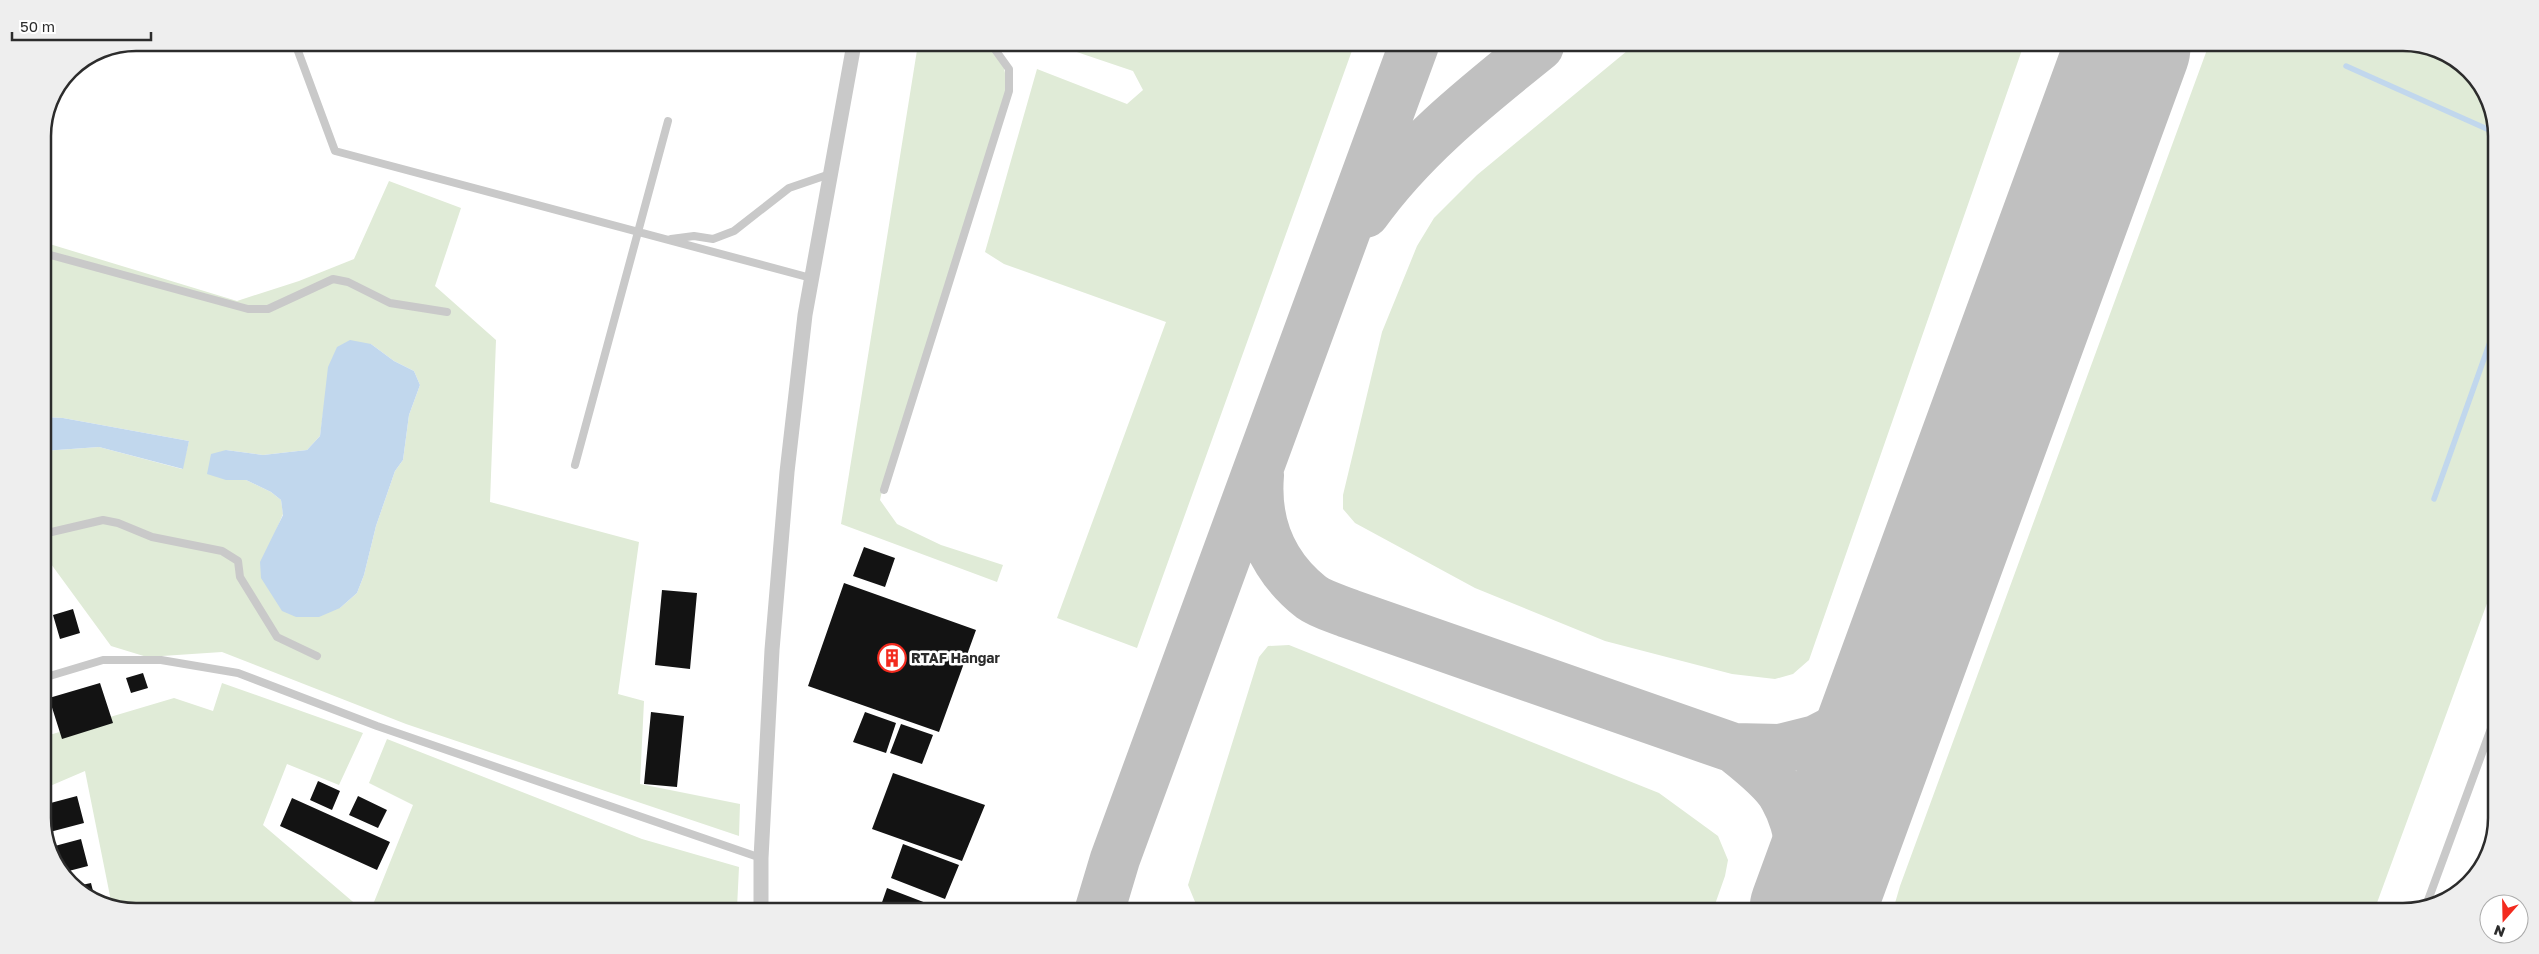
<svg xmlns="http://www.w3.org/2000/svg" width="2539" height="954" font-family="'Golos Text',sans-serif">
  <style>
    .green { fill: #e0ebd7; fill-rule: evenodd }
    .water { fill: #c1d7ed }
    .lines { fill: none; stroke-linecap: round; stroke-linejoin: round }
    .stream { stroke: #c1d7ed; stroke-width: 5.5 }
    .taxiway { stroke: #c0c0c0; stroke-width: 50 }
    .runway { stroke: #c0c0c0; stroke-width: 125 }
    .building { fill: #131313 }
    .service { stroke: #c9c9c9; stroke-width: 8 }
    .minor { stroke: #c9c9c9; stroke-width: 15 }
    .labels { text-anchor: middle; stroke-width: 5; stroke-linejoin: round; paint-order: stroke }
    .poi-label { font-size: 14px; font-weight: bold; fill: #2c2c2c; stroke: #fff; text-anchor: start }
    .rim { fill: none; stroke: #2c2c2c; stroke-width: 2.5 }
  </style>
  <rect width="100%" height="100%" fill="#fff"/>
  <path class="green" d="M918,44H986L1001,53L1006,78L1004,111L886,473L880,500L897,524L941,545L1003,565L997,582L841,524Z
    M1056,45H1354L1137,648L1057,618L1166,322L1004,264L985,252L1037,69L1127,104L1143,90L1133,71Z
    M1633,46L2023,47L1809,660L1793,674L1775,679L1732,674L1605,641L1475,588L1355,523L1343,509V495L1382,332L1417,246L1434,218L1477,175Z
    M2208,47L2433,48L2477,79L2496,130L2493,587L2374,911L1893,910L1900,886Z
    M389,181L461,208L435,286L496,340L490,502L639,542L618,694L644,701L640,784L740,804L739,836L406,724L222,652L147,657L111,646L43,553V451L99,447L182,469L189,441L63,418L43,417V242L237,301L299,281L354,259ZM371,344L394,361L414,371L420,385L409,415L403,460L395,471L376,526L364,575L357,593L340,608L275,533L283,514L281,500L271,492L246,480L226,450L263,455L307,450L320,436L324,407Z
    M1289,645L1659,793L1718,836L1728,860L1725,876L1713,910L1198,909L1188,885L1259,657L1268,646Z
    M222,683L363,733L339,785L287,764L263,825L359,907L112,906L85,771L43,789V726L46,736L174,698L213,711Z
    M387,739L642,839L739,867L737,908L372,907L413,805L369,783Z"/>
  <path class="water" d="M350,340L371,344L394,361L414,371L420,385L409,415L403,460L395,471L376,526L364,575L357,593L340,608L319,617H296L282,611L261,578L260,562L283,515L281,500L271,492L246,480H226L207,474L211,454L226,450L263,455L307,450L320,436L328,367L337,347Z
    M43,417L63,418L189,441L183,469L99,447L43,451Z"/>
  <g class="lines">
    <path class="stream" d="M2346,66L2496,133
      M2434,499L2495,328"/>
    <path class="taxiway" d="M1365,213C1413,146 1476,97 1539,46
      M1259,475C1255,524 1272,566 1311,597C1322,605 1338,609 1350,614L1734,748L1780,749L1816,740L1849,723L1877,694L1912,636
      M1734,748C1749,760 1775,780 1784,797C1803,830 1804,873 1803,910
      M1100,909L1115,859L1414,45"/>
    <path class="runway" d="M1812,910L2128,47"/>
  </g>
  <path class="building" d="M864,547L895,558L885,587L853,576Z
    M844,583L976,630L939,732L808,686Z
    M662,590L697,593L690,669L655,665Z
    M73,609L80,633L60,639L53,615Z
    M143,673L148,688L131,693L126,678Z
    M100,683L113,723L62,739L49,698Z
    M651,712L684,716L677,787L644,784Z
    M865,712L896,723L886,753L853,742Z
    M901,724L933,735L922,764L890,753Z
    M893,773L985,805L962,861L872,829Z
    M318,781L340,791L332,810L310,800Z
    M77,796L84,823L46,833L43,824V805Z
    M358,796L387,810L378,828L349,815Z
    M292,798L390,842L377,870L280,826Z
    M81,839L88,866L61,873L51,847Z
    M903,844L959,865L945,899L891,878Z
    M91,883L95,899L77,886Z
    M887,888L939,908H880Z"/>
  <g class="lines">
    <path class="service" d="M295,43L335,151L811,278
      M671,239L694,236L713,239L734,231L789,188L830,174
      M43,253L248,309H268L333,279L348,282L390,303L447,312
      M575,465L668,121
      M884,490L1009,91V69L991,44
      M43,534L103,520L118,523L152,537L222,551L238,561L240,577L277,637L317,656
      M43,678L103,660H161L238,673L377,726L761,858
      M2427,903L2492,726"/>
    <path class="minor" d="M761,908V858L772,650L787,472L805,315L854,44"/>
  </g>
  <defs>
    <symbol id="building-ring" viewBox="-11 -11 22 22"><circle r="9.5" fill="#fff" stroke="#f32a1e" stroke-width="1.5"/><path d="M-4-6H4V6H1V3H-1V6H-4ZM-2.5-4.3h1.7v1.8h-1.7ZM.8-4.3h1.7v1.8H.8ZM-2.5-1h1.7V.8h-1.7ZM.8-1h1.7V.8H.8Z" fill="#f32a1e"/></symbol>
  </defs>
  <g fill-rule="evenodd">
    <use href="#building-ring" x="876" y="642" width="32" height="32"/>
  </g>
  <g class="labels">
    <g class="poi-label">
      <text x="911" y="663">RTAF Hangar</text>
    </g>
  </g>
  <path d="M0 0H2539V954H0ZM136 51H2403A85 85 0 0 1 2488 136V818A85 85 0 0 1 2403 903H136A85 85 0 0 1 51 818V136A85 85 0 0 1 136 51Z" fill="#eee" fill-rule="evenodd"/>
  <path class="rim" d="M136 51H2403A85 85 0 0 1 2488 136V818A85 85 0 0 1 2403 903H136A85 85 0 0 1 51 818V136A85 85 0 0 1 136 51Z"/>
  <g transform="translate(2504 919) rotate(200)"><circle r="24" fill="#ffffff" stroke="#ababab"/>
  <path d="M0-4L9 19L0 12L-9 19Z" fill="#f32a1e"/>
  <text y="-8" font-size="14" font-weight="bold" text-anchor="middle" fill="#2c2c2c">N</text>
  </g>
  <path d="M12 32v8h139v-8" fill="none" stroke="#2c2c2c" stroke-width="2.5"/>
  <text x="20" y="32" font-size="15" fill="#2c2c2c" stroke="#ffffff" stroke-width="4" paint-order="stroke">50 m</text>
</svg>
